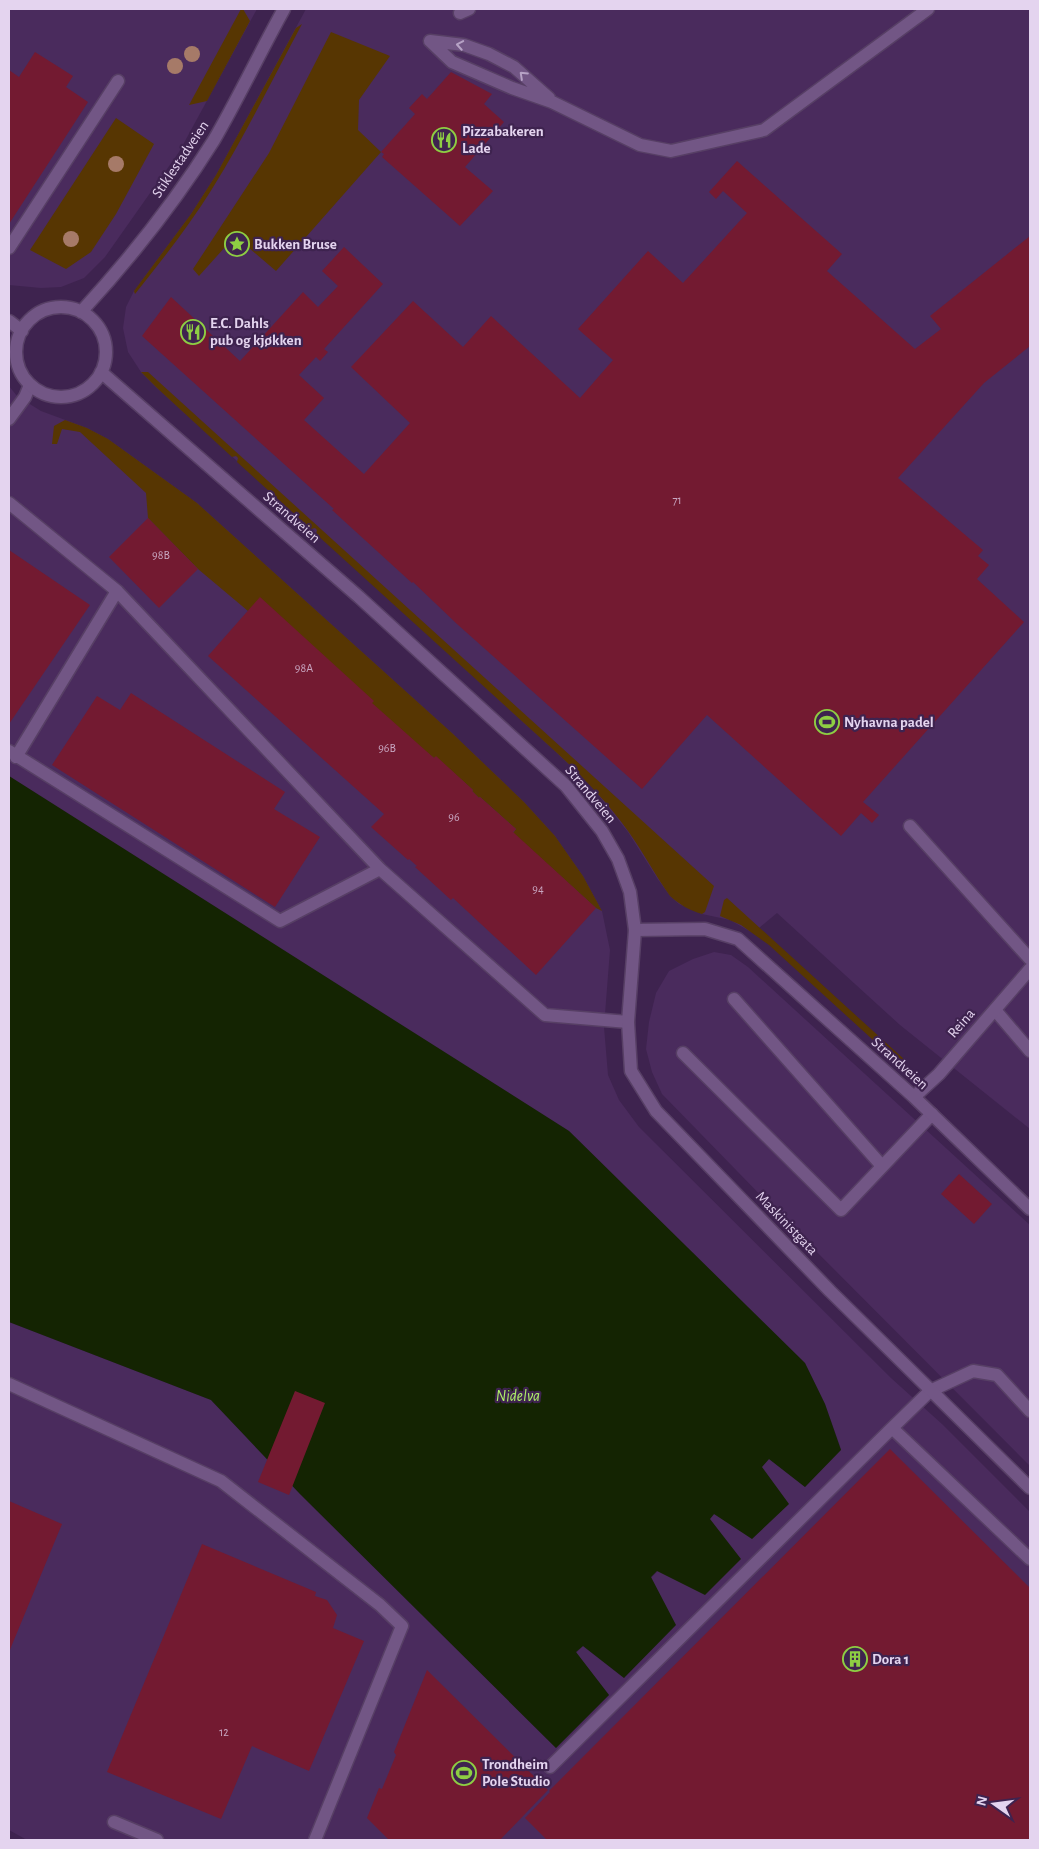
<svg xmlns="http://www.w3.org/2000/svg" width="1039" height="1849" font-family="'Alegreya Sans',sans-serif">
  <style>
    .built { fill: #4a2b5d }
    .green { fill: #573602 }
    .water { fill: #142402 }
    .building { fill: #731a31 }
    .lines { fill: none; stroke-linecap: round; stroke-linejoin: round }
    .lane-casing { stroke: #573f65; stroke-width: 15 }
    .street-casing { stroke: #573f65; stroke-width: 15 }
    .secondary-casing { stroke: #573f65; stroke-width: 15 }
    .lane { stroke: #725685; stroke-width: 12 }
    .street { stroke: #725685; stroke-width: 12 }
    .secondary { stroke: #725685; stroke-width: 12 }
    .tree { fill: #a67a68 }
    .oneway { stroke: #b6a2c5 }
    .labels { text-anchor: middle; stroke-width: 4.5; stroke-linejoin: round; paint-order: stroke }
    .number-label { font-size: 12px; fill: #c8a6c0 }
    .poi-label { font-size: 15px; font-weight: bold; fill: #e4d4ef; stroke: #3e234f; text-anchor: start }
    .street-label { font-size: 15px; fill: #e4d4ef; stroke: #3e234f }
    .water-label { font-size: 16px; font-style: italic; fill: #b0f368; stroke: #3e234f }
  </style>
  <rect width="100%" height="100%" fill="#3e234f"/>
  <path class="built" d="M9,9H257L179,152L105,257L84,278L61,287L41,288L9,285Z
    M306,9H1030V1129L900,1025L777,913L753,933L730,920L702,914L679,904L670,896L657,878L628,832L591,786L557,753L157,388L141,372L128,352L123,328L126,307L134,291L191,214L216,175Z
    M9,386L17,396L41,411L87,428L108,439L197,503L452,733L524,802L555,836L583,876L602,911L610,950L604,1027L608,1075L619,1100L639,1127L891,1378L942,1424L1030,1512V1840H27L9,1830V1322L211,1400L300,1494L556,1748L609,1695L576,1653L583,1646L624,1678L651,1578L769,1459L805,1487L841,1449L825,1404L805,1363L569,1131L9,776Z
    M714,952L731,955L748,967L1030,1225V1466L775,1210L662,1094L652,1072L646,1049L649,1022L656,993L669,971L693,959Z"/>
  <path class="green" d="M241,9H243L250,21L207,101L189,105Z
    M302,24C272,80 245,136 212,189C189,226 162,260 135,294L134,291L191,214L216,175L296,28Z
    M331,32L390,56L359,100L358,130L381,152L276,271L235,236L199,276L193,269L269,153Z
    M116,118L154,144L116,214L91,252L66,269L30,250Z
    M141,372H148L714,886L705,912L702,914C689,910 680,905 670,896C655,875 643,852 628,831C607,802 583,777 557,753L316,534L317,530L315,528L311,529L237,462L238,458L236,456L232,457L157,388Z
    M65,420L87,428L108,439L197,503L452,733L524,802L555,836L583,876L602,911L596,908L513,833L516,829L480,797L479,798L472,791L473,790L436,757L434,758L248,611L198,569L148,518L146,493L80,432L62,429L57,444H52L54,426Z
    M727,898L906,1061L891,1055L884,1050L769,945L741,925L720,916L724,900Z"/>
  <path class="water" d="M9,776L569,1131L805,1363L825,1404L841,1450L805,1487L769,1459L762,1467L789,1504L752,1539L714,1514L710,1519L741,1559L705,1595L657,1571L651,1577L676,1625L624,1678L583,1646L576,1652L609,1695L556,1748L300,1494L211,1400L9,1322Z"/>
  <path class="building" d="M35,52L73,76L66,87L88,102L9,224V70L19,77Z
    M451,72L492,94L484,104L504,122L465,167L493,191L460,226L382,157L384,154L381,152L415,114L409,108L422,94L427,99Z
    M737,161L842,254L827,271L915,349L941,329L930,316L1030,236V346L984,383L898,478L983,550L978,556L989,565L977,579L1024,622L863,802L879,815L872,823L861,813L841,836L707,715L642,789L457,624L413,582L412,583L332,510L334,509L142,336L171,297L240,361L303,292L318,307L338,286L322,271L344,247L383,284L324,349L328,352L320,361L316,357L299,375L324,398L304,420L364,474L410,423L351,367L413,301L463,347L491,316L580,398L613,360L578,329L648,251L683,283L747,213L723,191L716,199L709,192Z
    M148,518L198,569L159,608L109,557Z
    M9,550L90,605L9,724Z
    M260,597L374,701L372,703L434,758L436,756L473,790L472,791L479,798L480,797L516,829L513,832L596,908L536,975L453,898L451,900L415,867L417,866L409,859L408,860L371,827L384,814L208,656Z
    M131,693L285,792L274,809L320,837L275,907L52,765L97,696L120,710Z
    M959,1174L992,1204L974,1224L941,1194Z
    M295,1391L325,1403L289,1495L258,1482Z
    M890,1449L1030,1588V1840H547L525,1818L550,1792L549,1791Z
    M9,1501L62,1524L9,1652Z
    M202,1544L316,1592L315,1596L327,1600L337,1615L333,1628L364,1641L309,1771L252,1746L221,1819L107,1772Z
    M427,1670L548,1790L500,1840H389L367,1818L379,1788L382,1789L396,1755L394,1752Z"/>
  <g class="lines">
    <defs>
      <path id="lane" d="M460,13L469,9
        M430,41L452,62L512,88L552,102L640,145L671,151L764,130L928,9
        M430,41L464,45L489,54L514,67L549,98
        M9,248L118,81
        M9,419L25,397L30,385
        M9,503L117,591L380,869L545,1015L628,1022
        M9,751L280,921L380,869
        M16,757L117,591
        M910,826L1030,959
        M734,999L882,1166
        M995,1010L1030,1051
        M683,1053L841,1210L932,1114
        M9,1384L221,1481L380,1605L402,1626L315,1840
        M1030,1411L997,1375L973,1371L930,1391L892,1428L1030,1559
        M550,1767L892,1428"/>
      <path id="street" d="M635,930L705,929L738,939L914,1097L1030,1209
        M914,1097L939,1074L1030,969
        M114,1822L157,1840"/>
      <path id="secondary" d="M16 352a45 45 0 1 1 90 0a45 45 0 1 1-90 0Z
        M81,312C128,261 177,199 214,140C239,97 260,52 284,9
        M9,321L22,331
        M101,372L359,597L566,786L602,831L618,859L630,892L635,930L628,1022L631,1071L656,1111L830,1291L1030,1488"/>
    </defs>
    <use href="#lane" class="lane-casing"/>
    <use href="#street" class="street-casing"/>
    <use href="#secondary" class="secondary-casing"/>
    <use href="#lane" class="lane"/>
    <use href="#street" class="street"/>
    <use href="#secondary" class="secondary"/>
  </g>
  <g class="tree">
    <circle cx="192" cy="54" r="8"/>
    <circle cx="175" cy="66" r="8"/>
    <circle cx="116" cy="164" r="8"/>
    <circle cx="71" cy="239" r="8"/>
  </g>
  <defs><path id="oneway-chevron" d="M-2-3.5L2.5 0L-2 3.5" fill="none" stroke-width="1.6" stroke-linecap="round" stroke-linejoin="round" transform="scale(1.25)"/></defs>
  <g class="oneway">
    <use href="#oneway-chevron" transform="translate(460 45) rotate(-170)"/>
    <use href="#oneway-chevron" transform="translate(523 75) rotate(-137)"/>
  </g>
  <defs>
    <symbol id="restaurant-ring" viewBox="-11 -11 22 22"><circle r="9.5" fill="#3e234f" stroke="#8ece43" stroke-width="1.5"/><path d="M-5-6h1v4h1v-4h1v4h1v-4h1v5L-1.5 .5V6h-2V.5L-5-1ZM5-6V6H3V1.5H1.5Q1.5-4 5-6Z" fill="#8ece43"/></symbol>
    <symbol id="sight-ring" viewBox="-11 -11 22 22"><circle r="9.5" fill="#3e234f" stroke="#8ece43" stroke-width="1.5"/><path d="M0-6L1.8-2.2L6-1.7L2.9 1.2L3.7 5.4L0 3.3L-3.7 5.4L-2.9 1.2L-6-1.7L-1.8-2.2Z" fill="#8ece43"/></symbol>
    <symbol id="stadium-ring" viewBox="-11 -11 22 22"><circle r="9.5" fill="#3e234f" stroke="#8ece43" stroke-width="1.5"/><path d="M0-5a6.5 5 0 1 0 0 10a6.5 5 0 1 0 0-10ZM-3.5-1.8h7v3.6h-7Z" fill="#8ece43"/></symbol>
    <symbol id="building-ring" viewBox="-11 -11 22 22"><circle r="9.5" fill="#3e234f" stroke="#8ece43" stroke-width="1.5"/><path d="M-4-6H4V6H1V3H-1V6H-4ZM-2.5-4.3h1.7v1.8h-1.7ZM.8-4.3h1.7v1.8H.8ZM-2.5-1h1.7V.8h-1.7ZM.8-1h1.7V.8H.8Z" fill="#8ece43"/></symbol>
  </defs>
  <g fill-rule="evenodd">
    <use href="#restaurant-ring" x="430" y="126" width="28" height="28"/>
    <use href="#sight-ring" x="223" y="230" width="28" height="28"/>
    <use href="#restaurant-ring" x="179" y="318" width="28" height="28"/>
    <use href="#stadium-ring" x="813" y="708" width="28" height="28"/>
    <use href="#building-ring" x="841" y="1645" width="28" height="28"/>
    <use href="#stadium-ring" x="450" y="1759" width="28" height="28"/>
  </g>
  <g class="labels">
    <g class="number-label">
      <text x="677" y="504">71</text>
      <text x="161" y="559">98B</text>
      <text x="304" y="672">98A</text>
      <text x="387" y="752">96B</text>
      <text x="454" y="821">96</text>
      <text x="538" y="893">94</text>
      <text x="224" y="1736">12</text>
    </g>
    <g class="poi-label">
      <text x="462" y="136">Pizzabakeren<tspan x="462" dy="17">Lade</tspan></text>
      <text x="254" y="249">Bukken Bruse</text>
      <text x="210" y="328">E.C. Dahls<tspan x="210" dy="17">pub og kjøkken</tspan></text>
      <text x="844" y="727">Nyhavna padel</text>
      <text x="872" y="1664">Dora 1</text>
      <text x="482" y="1769">Trondheim<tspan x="482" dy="17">Pole Studio</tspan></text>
    </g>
    <g class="street-label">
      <text transform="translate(180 159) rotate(-56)" y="5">Stiklestadveien</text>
      <text transform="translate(292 517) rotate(41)" y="5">Strandveien</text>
      <text transform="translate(591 794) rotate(50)" y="5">Strandveien</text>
      <text transform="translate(961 1023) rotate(-49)" y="5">Reina</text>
      <text transform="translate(900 1063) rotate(42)" y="5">Strandveien</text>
      <text transform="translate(787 1223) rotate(46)" y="5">Maskinistgata</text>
    </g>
    <g class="water-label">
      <text x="518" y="1401">Nidelva</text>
    </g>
  </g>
  <rect width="1039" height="1849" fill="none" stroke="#e4d4ef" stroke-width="20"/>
  <g transform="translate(994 1804) rotate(284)" stroke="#3e234f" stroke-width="4" paint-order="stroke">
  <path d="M0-4L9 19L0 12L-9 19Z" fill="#e4d4ef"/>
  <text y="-8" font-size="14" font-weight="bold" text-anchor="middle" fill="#e4d4ef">N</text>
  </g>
</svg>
